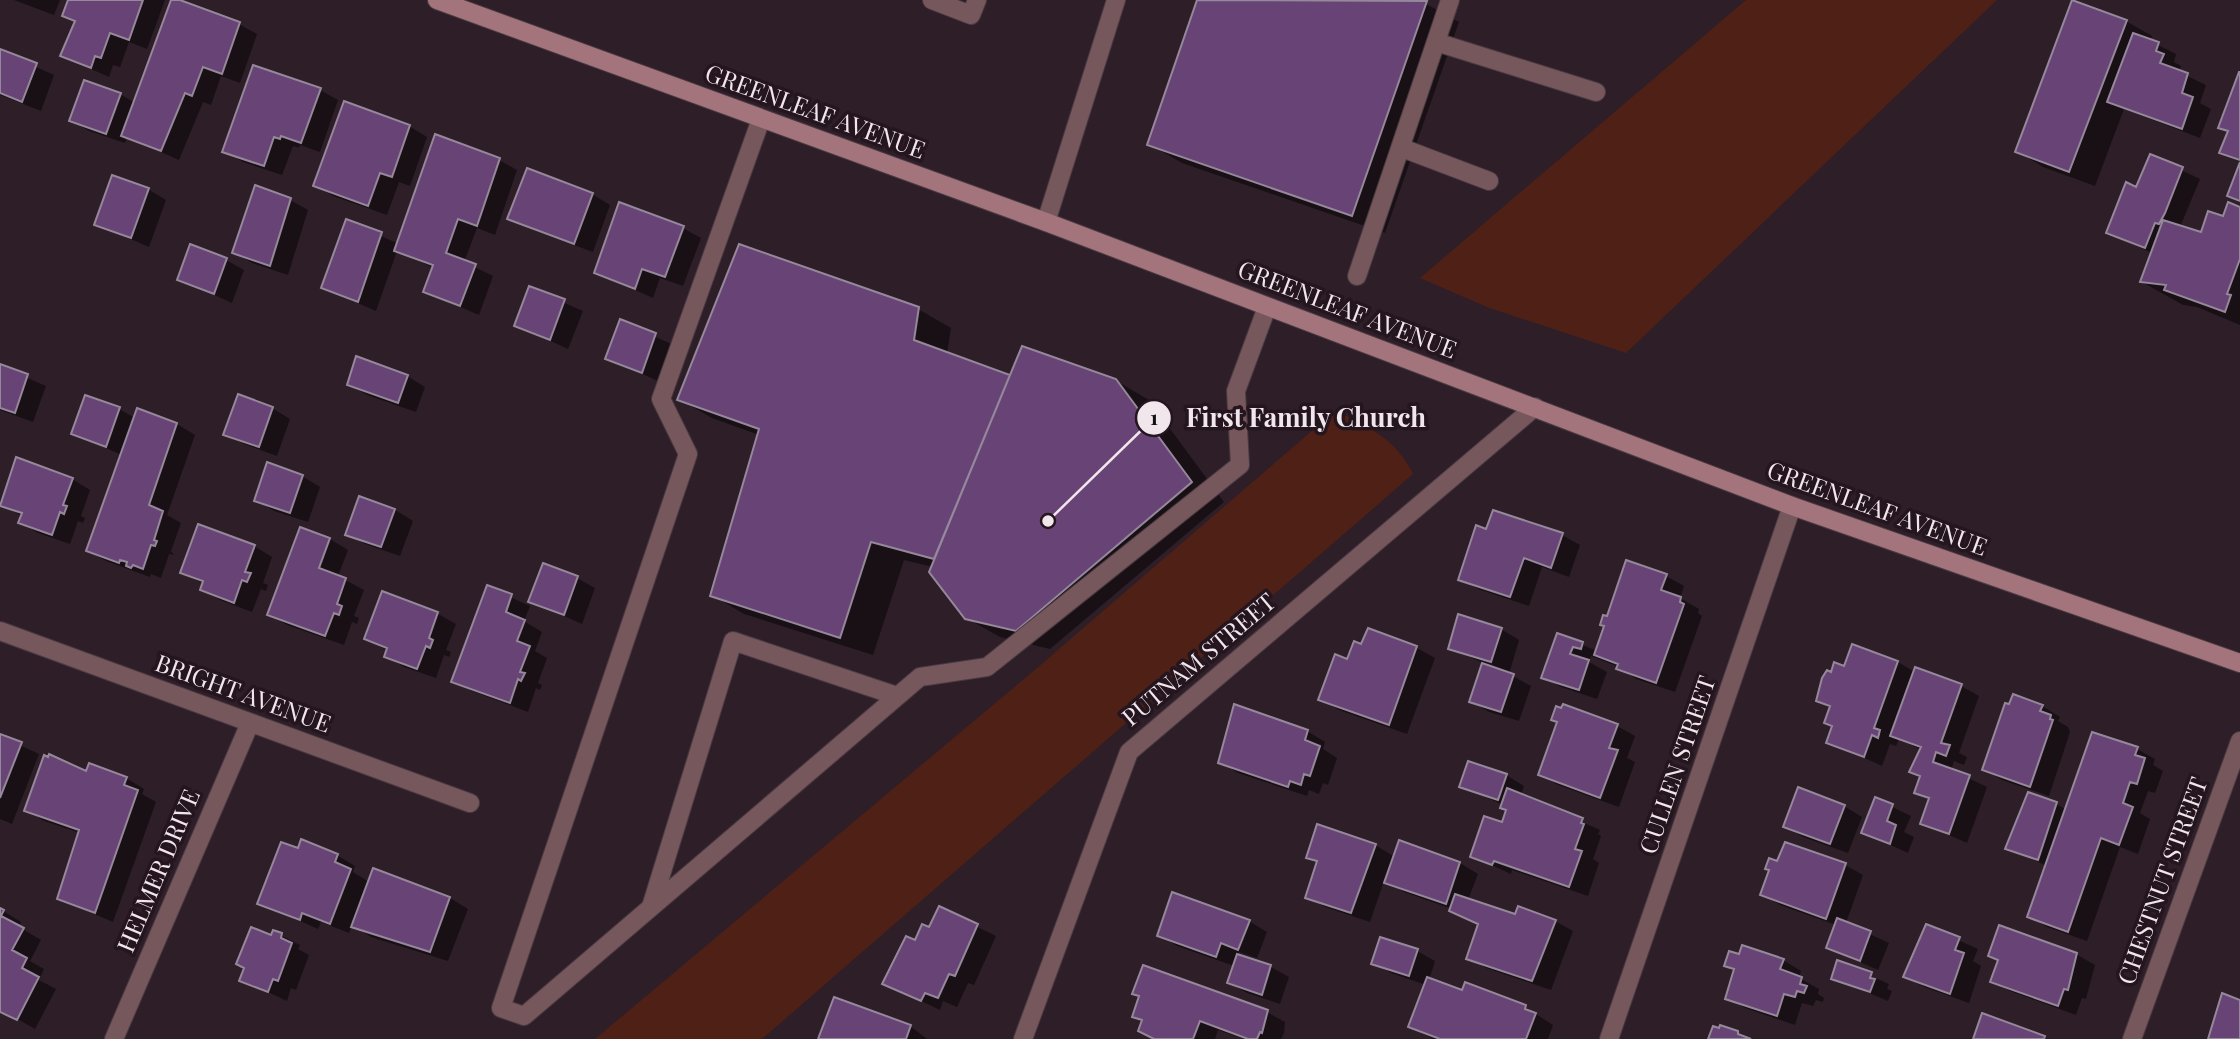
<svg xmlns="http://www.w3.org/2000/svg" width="2240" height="1039" font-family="'Playfair Display',serif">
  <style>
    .green { fill: #4f2015 }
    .shadow { fill: #0007 }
    .building { fill: #684476; stroke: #95889a; stroke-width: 2 }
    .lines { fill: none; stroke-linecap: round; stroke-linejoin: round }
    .lane-casing { stroke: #493a43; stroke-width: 20 }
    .street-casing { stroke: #493a43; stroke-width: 20 }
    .secondary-casing { stroke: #493a43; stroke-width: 20 }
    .lane { stroke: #76575c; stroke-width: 18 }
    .street { stroke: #76575c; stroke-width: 18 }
    .secondary { stroke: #a4747c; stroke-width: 18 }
    .labels { text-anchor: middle; stroke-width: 7; stroke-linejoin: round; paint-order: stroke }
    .street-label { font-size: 24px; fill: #f1e6ec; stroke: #24151e }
    .leader { fill: none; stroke: #f1e6ec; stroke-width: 2.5 }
    .callout-dot { fill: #f1e6ec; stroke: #24151e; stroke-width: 2.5 }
    .mark-label { font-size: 21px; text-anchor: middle; font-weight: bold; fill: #111 }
    .callout-label { font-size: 26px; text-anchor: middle; font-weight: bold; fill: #f1e6ec; stroke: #24151e; stroke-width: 7; stroke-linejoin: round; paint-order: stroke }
  </style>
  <rect width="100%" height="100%" fill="#2e1e28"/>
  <path class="green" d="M1746,0H1997L1626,353L1487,307L1420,278Z
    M1335,411C1368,426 1397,440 1413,474L762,1039H595L1037,668Z"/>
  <path class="shadow" d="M14,0H60L54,15Z
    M69,0H165L147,49L129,42L120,67L113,65L109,77L62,56L76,22L64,15Z
    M173,0L239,24L257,34L240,83L221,76L211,105L203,102L179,160L127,137L125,143L89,131L71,120L120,94L135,103Z
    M1199,0H1419L1459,22L1385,233L1182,163L1149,144Z
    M2126,21L2152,36L2150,41L2176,54L2174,62L2181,66L2179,72L2206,85L2200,103L2211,109L2200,138L2124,109L2095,186L2043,167L2017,151Z
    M0,51L54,75L41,111L0,95Z
    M320,90L338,100L320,152L300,145L299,148L293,146L282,175L243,162L225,151Z
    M409,126L427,137L410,186L399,182L387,215L333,196L315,185Z
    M2151,156L2200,179L2180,227L2202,234L2240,209V325L2197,307L2183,305L2142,282L2152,253L2108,233L2137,189Z
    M499,160L517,170L495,235L477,228L464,262L493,276L479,315L425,292L434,268L397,251L376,311L323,288L347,221L399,244Z
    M148,189L166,200L149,247L96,224Z
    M592,194L610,205L593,252L528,228L509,218Z
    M290,200L308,210L288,275L252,263L234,252Z
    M683,228L701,238L683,286L660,278L653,298L597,273Z
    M226,260L244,270L232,303L179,279Z
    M530,288L583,311L568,349L516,325Z
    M918,309L951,328L947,354L1011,377L1115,380L1149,400L1224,502L1050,649L1000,637L966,618L933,567L904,560L873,655L744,614L712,595L759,435L712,418L679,399Z
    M621,322L674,345L660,382L607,358Z
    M0,366L46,386L33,422L0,410Z
    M407,376L425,387L416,412L367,395L349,384Z
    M272,408L290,419L277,456L244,444L226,434Z
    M119,409L135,418L138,410L177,424L195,435L167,515L181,523L171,551L174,555L169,554L161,578L151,574L150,577L106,561L88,551L122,455L73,434Z
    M17,459L72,479L90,490L81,516L85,518L83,523L78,521L70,544L38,533L20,522L22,516L0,504Z
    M302,476L320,487L308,522L274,511L256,500Z
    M360,498L395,510L413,521L400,556L365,544L347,534Z
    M1488,531L1562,535L1580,545L1569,577L1542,567L1529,606L1478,589L1460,579Z
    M330,539L348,550L338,576L364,590L354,616L359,618L357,624L352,622L344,645L287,625L269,614Z
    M254,546L272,557L263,583L268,585L266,591L261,589L252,612L220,600L202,589L204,584L182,572Z
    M1666,576L1684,586L1680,598L1699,609L1698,613L1702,616L1675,692L1636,679L1619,667L1591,656L1589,662L1607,672L1597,699L1561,687L1543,677L1558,635L1597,651Z
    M577,578L595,588L582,624L530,601Z
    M488,587L530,606L524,621L542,632L535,651L547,658L538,683L542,685L540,690L536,688L528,712L472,691L454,681Z
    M383,593L438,614L456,624L446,650L451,652L449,657L444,655L436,678L404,667L386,656L388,651L366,639Z
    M1501,629L1519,640L1509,674L1531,686L1519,721L1489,712L1471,701L1483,663L1450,648Z
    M1369,630L1417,648L1435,658L1407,734L1339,710L1321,699L1362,646Z
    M1853,646L1898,662L1915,672L1916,669L1961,686L1979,696L1959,753L1967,757L1964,765L1954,761L1951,770L1987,787L1967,843L1922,823L1930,800L1916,792L1921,777L1912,771L1921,750L1899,739L1896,746L1890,744L1882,766L1829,742L1834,727L1826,723L1831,708L1818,700L1832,674L1845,668Z
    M1235,706L1307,731L1325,742L1323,749L1337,758L1328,785L1323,783L1319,794L1309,790L1307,796L1238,773L1220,762Z
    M2042,706L2060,717L2058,721L2068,727L2070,732L2049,796L2002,780L1984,769Z
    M1617,726L1635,736L1627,758L1635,762L1619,807L1558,785L1540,774Z
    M0,736L39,754L12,824L0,819Z
    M2137,749L2155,759L2153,765L2163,771L2155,793L2148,791L2140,813L2150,819L2138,854L2120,847L2087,941L2047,927L2029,916L2047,866L2008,848L2056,804L2067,810Z
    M87,774L126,778L144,789L142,794L156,802L113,922L59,899L80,833L44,821L26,810Z
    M1506,775L1524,786L1521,795L1600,830L1598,834L1601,836L1593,859L1599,863L1588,896L1512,870L1511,874L1472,856L1503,824L1508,810L1503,805L1462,786Z
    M1876,799L1911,816L1904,832L1914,837L1908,853L1863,832Z
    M1844,806L1862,817L1848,853L1803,837L1785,826Z
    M1400,842L1460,863L1478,874L1468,900L1516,916L1555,921L1573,931L1551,990L1486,968L1468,958L1479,925L1452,909L1404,892L1384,881L1370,922L1325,907L1307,897L1319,863L1308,857L1375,845L1395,857Z
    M299,851L337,855L355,866L353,872L369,882L374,870L450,898L468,909L448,961L371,937L352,925L349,933L321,922L318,929L260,903Z
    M1778,863L1845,865L1863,875L1846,923L1889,943L1878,970L1828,948L1836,925L1780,905L1762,894L1771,870Z
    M0,909L21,922L19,927L41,940L30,961L44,969L39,980L56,989L35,1029L0,1009Z
    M940,909L996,936L974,985L968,983L957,1007L943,1001L940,1010L884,983L930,930Z
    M1249,921L1267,932L1257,958L1239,952L1238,956L1271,967L1289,977L1280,1004L1247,993L1229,983L1234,966L1177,946L1159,935Z
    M1927,926L1978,949L1973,961L1981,966L1969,1003L1924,987L1906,977Z
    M274,932L300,945L298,949L309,955L296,990L291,988L287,1001L242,980L246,968Z
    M1417,951L1435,961L1429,980L1463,993L1525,1007L1553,1025L1548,1039H1433L1410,1027L1426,985L1391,973L1373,963Z
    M2076,954L2095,965L2086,999L2082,998L2076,1015L2010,991L1992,981L2000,961L1990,955Z
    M1783,960L1801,971L1799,978L1819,989L1818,994L1824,998L1823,1002L1816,1000L1813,1006L1802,1003L1795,1025L1745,1008L1727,998L1736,971L1726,965Z
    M1839,962L1889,984L1887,989L1892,991L1888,1001L1833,978Z
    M1144,967L1267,1012L1285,1022L1284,1033L1281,1039H1243L1218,1030L1215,1039H1156L1143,1021L1134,1016L1141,997Z
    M910,1026L927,1039H821Z"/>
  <path class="building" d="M68,0H143L129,40L110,33L101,58L95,56L91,68L60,56L75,21L62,16Z
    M171,0H180L240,22L222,74L203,67L192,96L185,93L161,151L121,136Z
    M1197,0L1427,1L1352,216L1147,145Z
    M2072,0L2127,20L2069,172L2015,152Z
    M2133,33L2159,42L2156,51L2164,54L2160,63L2188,73L2182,93L2193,97L2182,129L2107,102Z
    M0,49L37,63L22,102L0,93Z
    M253,65L321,88L301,143L281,136L280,139L274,137L264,166L222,152Z
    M2239,72H2240V160L2219,153L2228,131L2218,128Z
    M84,80L121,93L106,134L69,121Z
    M344,101L410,125L392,177L380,173L368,206L313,186Z
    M435,134L500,158L477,226L458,219L446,253L476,264L460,306L423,292L433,265L394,251Z
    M2150,154L2183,167L2165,213L2159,224L2155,223L2145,248L2106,233L2126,182L2136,187Z
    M2240,162V201L2227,196Z
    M527,168L593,193L574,244L507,219Z
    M112,175L149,188L131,238L94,225Z
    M255,185L291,198L270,266L232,253Z
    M619,202L684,226L665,277L642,269L635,289L594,273Z
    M2228,202L2240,207V259L2227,294L2231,295L2225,312L2164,290L2166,285L2140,282L2163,220L2201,232L2208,211L2223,216Z
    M346,219L382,232L358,302L321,288Z
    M190,244L227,258L214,294L177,280Z
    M739,244L919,307L914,340L1010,375L934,559L871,542L840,638L710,596L759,429L677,400Z
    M529,286L565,299L550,340L514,326Z
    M620,319L656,333L642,373L605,359Z
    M1022,346L1116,379L1192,482L1016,631L965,619L929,572Z
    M356,356L408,375L398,403L347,385Z
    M0,364L28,374L15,413L0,408Z
    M238,394L273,407L259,447L223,435Z
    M85,395L120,407L106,447L71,434Z
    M137,408L177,423L149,505L163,511L154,540L157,541L155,546L151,545L143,569L133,565L131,568L126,566L127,562L120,560L119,563L86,551Z
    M16,457L73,478L63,505L67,506L64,514L60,512L52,535L18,523L22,513L0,506Z
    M267,462L303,475L290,513L254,501Z
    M359,496L395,509L381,547L345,535Z
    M1493,510L1563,533L1551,568L1524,558L1510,597L1458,580L1476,525L1486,529Z
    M198,524L255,545L245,572L251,573L247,582L242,580L234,603L200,590L203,581L180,573Z
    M300,527L330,538L319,568L346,578L337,604L342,606L339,615L334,613L325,636L267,615Z
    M1626,560L1667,574L1661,590L1681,597L1680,602L1684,604L1656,683L1616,669L1618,664L1594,655L1604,626L1600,625L1603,615L1607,616Z
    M543,563L578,576L564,615L528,602Z
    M487,585L512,594L506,612L525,620L517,641L530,646L520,672L525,673L521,681L518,679L510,703L451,682Z
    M382,591L438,612L429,638L433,640L430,648L426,646L417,669L384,657L387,648L364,639Z
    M1458,614L1502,628L1491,662L1448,649Z
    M1368,628L1417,646L1389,725L1318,700L1335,654L1347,659L1354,641L1361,644Z
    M1557,633L1583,642L1581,649L1573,647L1570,654L1589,660L1579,690L1541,678Z
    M1852,644L1898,661L1874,728L1880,730L1878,738L1872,735L1864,757L1826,743L1832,726L1824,723L1830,706L1816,701L1822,678L1827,670L1831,672L1834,662L1844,666Z
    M1482,663L1514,674L1501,712L1469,702Z
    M1915,667L1962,684L1941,743L1950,745L1946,756L1936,752L1933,762L1970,775L1949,834L1920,824L1929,798L1914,793L1920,776L1909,772L1921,747L1890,736Z
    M2013,694L2043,705L2040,711L2051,715L2050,719L2053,720L2030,787L1982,770L2005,703L2009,704Z
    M1234,704L1308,730L1305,740L1320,746L1310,776L1304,774L1301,785L1290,781L1288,787L1218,763Z
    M1563,704L1618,724L1609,748L1618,750L1600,798L1538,775L1557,722L1551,720L1556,706L1561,708Z
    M2092,732L2138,747L2135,755L2145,758L2137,784L2130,782L2123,803L2133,807L2119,845L2101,838L2068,932L2027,917Z
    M0,734L22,742L0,798Z
    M49,754L86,771L89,763L127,777L124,785L138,790L95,913L57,899L79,830L24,811L44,755L48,757Z
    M1468,761L1507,774L1498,800L1459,787Z
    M1798,787L1845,805L1830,844L1783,827Z
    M1507,788L1583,818L1581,823L1584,824L1575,849L1582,851L1569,887L1494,861L1492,865L1470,857L1484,816L1502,822L1506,810L1500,808Z
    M2028,792L2057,802L2038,860L2005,849Z
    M1875,797L1893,804L1887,821L1896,825L1890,844L1861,833Z
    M1317,824L1376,844L1351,913L1305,898L1317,861L1306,858Z
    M301,839L338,854L335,862L351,869L330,924L302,913L300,920L257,904L281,842L298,848Z
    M1399,840L1460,862L1446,904L1384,883Z
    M1785,842L1846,863L1826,919L1760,895L1769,870L1765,869L1769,858L1777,861Z
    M373,868L450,897L430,952L351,927Z
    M1172,892L1250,920L1238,950L1221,943L1216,957L1157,936Z
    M1455,894L1515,914L1518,906L1556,920L1532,981L1466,959L1478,924L1449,911Z
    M939,906L978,924L955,976L949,974L938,998L925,993L921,1001L882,984L906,936L915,940L922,924L929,927Z
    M0,908L4,910L1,916L24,928L12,950L27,958L22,968L39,977L17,1020L0,1012Z
    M1837,918L1871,931L1860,961L1826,948Z
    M1926,924L1960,937L1955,950L1964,953L1950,994L1903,977Z
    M1999,925L2077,953L2068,990L2064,989L2058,1006L1990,982L1998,960L1988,956Z
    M251,927L271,935L273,930L282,933L281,938L292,943L278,981L273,979L268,992L239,981L244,968L236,964Z
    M1380,937L1418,949L1409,976L1371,964Z
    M1742,945L1784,959L1780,969L1802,977L1800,984L1807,986L1804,993L1797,991L1795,997L1784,994L1777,1016L1725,999L1734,969L1724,966L1729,951L1739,954Z
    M1237,954L1271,965L1262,995L1227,983Z
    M1837,960L1872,972L1870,978L1875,979L1870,992L1831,979Z
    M1143,965L1268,1010L1262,1033L1260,1032L1257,1039H1248L1200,1021L1193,1039H1154L1138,1031L1142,1020L1132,1017L1139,996L1132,994Z
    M1427,977L1462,990L1465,982L1526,1005L1525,1009L1536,1013L1526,1039H1440L1408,1027Z
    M2222,993L2240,1000V1039H2208Z
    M834,997L911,1025L906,1039H818Z
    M1982,1013L2045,1036L2044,1039H1973Z
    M1720,1025L1738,1031V1034L1751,1039H1708L1713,1026L1719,1028Z"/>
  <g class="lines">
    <defs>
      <path id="lane" d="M932,0L971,15L977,0
        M1436,42L1596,92
        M761,119L661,399L688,454L501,1008L524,1016L920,677L987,667L1240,465L1236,391L1267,307
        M1402,148L1489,181
        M1357,276L1450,0
        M651,907L733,641L897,696"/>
      <path id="street" d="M1046,222L1116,0
        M0,631L470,803
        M114,1039L250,723
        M1023,1039L1129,752L1535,407
        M1609,1039L1792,506
        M2132,1039L2240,741"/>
      <path id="secondary" d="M437,0L1046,222L1792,506L2240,663"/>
    </defs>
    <use href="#lane" class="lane-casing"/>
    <use href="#street" class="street-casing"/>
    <use href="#secondary" class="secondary-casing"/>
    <use href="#lane" class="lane"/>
    <use href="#street" class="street"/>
    <use href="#secondary" class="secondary"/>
  </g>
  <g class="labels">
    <g class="street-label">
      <text transform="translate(815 112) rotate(20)" y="8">GREENLEAF AVENUE</text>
      <text transform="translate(1347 310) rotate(21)" y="8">GREENLEAF AVENUE</text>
      <text transform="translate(1877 509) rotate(20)" y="8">GREENLEAF AVENUE</text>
      <text transform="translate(1199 660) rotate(-40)" y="8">PUTNAM STREET</text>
      <text transform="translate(243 694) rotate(20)" y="8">BRIGHT AVENUE</text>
      <text transform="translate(1678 765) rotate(-71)" y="8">CULLEN STREET</text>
      <text transform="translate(159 871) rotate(-67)" y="8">HELMER DRIVE</text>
      <text transform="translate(2163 881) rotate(-70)" y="8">CHESTNUT STREET</text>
    </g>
  </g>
  <path class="leader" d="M1048 521L1154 418"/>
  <g class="callout-dot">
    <circle cx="1048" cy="521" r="7"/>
    <circle cx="1154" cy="418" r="18"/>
  </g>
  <g class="mark-label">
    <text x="1154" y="425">1</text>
  </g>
  <g class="callout-label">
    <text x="1306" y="427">First Family Church</text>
  </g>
</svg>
